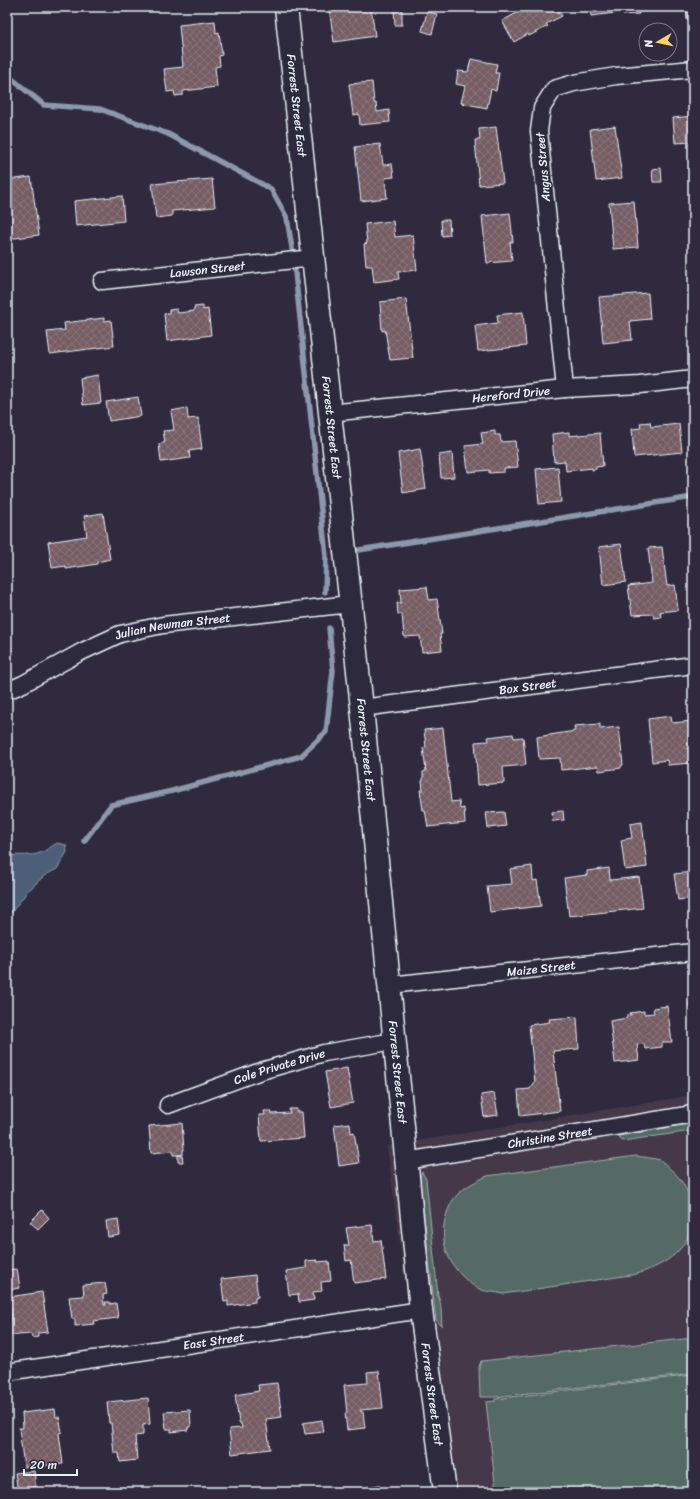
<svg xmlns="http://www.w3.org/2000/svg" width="700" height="1499" font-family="Sriracha,sans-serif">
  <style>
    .built { fill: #443948 }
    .green { fill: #556a65; stroke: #9eaeae }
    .water { fill: #4d5f78; stroke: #8b99ab }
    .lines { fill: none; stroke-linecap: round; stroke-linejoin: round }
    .stream { stroke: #8b99ab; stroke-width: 5.5 }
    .building { fill: url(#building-cross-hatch); stroke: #e8f1f8 }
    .street-casing { stroke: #e8f1f8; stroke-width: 19 }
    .secondary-casing { stroke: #e8f1f8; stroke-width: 25 }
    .street { stroke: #2f2a3d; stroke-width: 16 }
    .secondary { stroke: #2f2a3d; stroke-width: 22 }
    .labels { text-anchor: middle; stroke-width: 3; stroke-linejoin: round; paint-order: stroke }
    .street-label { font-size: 12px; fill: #e8f1f8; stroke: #2f2a3d }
  </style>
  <defs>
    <pattern id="building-cross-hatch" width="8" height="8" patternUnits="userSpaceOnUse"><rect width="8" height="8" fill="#745d63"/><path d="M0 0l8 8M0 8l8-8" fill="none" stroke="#88757a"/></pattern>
  </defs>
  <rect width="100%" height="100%" fill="#2f2a3d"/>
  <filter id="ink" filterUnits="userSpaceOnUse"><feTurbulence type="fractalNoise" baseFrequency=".025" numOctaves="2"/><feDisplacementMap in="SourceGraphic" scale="8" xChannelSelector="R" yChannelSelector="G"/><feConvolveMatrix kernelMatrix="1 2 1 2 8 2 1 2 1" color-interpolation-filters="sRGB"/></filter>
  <g filter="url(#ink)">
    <path class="built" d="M693,1095V1492H433L387,1146Z"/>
    <path class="green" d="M693,1123V1157L691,1131L623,1141L619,1138V1136Z
      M636,1156C643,1157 652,1158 660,1160C663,1162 667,1165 669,1168C691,1185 700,1218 685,1242C674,1260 655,1268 637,1274L503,1294C496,1292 488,1292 482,1290C473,1287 466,1280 460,1274C441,1253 438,1225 453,1200C461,1188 475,1182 487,1176Z
      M422,1172L426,1179L438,1296C442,1303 441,1316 442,1326L436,1320L420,1182V1176Z
      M693,1338V1374L495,1397H480L479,1367L481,1361Z
      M693,1375V1492H496L486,1402L495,1401V1399Z"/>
    <path class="water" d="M57,843L66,845L67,852L57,869L44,876L27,892L11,913L7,916V857C15,854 21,856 30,855C40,855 49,848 57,843Z"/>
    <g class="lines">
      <path class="stream" d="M7,71L12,79L44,105L100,109L168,134L271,189L287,218L293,254L326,556L325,592
        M359,550L693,497
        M84,841L111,805L172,791L301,756L326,732L333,671L329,628"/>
    </g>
    <path class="building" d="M335,7H371L375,36L334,42L329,8Z
      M528,7H557L562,16L546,24L548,26L529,36L528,34L514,42L502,21Z
      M590,7H638L639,14L623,15V12L591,16Z
      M686,7H693V19L687,20Z
      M402,8V25H395L394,9Z
      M427,12L437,14L432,34L422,31Z
      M215,21L216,33L219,32L222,55L219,56L220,66L215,67L217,87L183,91V95L175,96L174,91L167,92L164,69L183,67L179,25Z
      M471,59L497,64L495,73H499L496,91L491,89L487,108L461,103L465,86L456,84L458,71L468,72Z
      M372,82L374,103H376L377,112L389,110L390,122L360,125L359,114L353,115L349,84Z
      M693,116V142L675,143L673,118Z
      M615,126L622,178L596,181L590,129Z
      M496,127L503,183L479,185L475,140H480L479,129Z
      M380,144L383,165L392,164L394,177L385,178L387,198L361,201L355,147Z
      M661,168L662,182H653L652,169Z
      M31,177L39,235L7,239V212H10L7,180Z
      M212,179L215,207L172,211V216L156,218L152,184Z
      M122,196L124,221L76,226L74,201Z
      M634,201L638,247L613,249L609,203Z
      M510,213L513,242H510L512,261L487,263L482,216Z
      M441,220H449L450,235L442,236Z
      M393,221L395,237L413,235L417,270L398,272L399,279L374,282L372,266H366L364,244L367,243L365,224Z
      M648,293L650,319L630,321L632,340L603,343L599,297Z
      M406,299L413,358L390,360L385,330L382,331L380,302Z
      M203,306V310L208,309L211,335L167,341L164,314L169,313V310L177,309L178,313L194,311V307Z
      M523,312L526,346L478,351L475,326L498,323L497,315Z
      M104,318V321L111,320L114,346L50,354L47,332L65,330L64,323Z
      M98,375L101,403L83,405L80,378Z
      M138,397L141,416L109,421L106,402Z
      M187,408L188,419L198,418L202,449L189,451L190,458L161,462L159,444L165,442L163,431L174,430L171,411Z
      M650,422L651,427L679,424L682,452L634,457L632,429L641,428L640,423Z
      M495,431V435H500L501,442L515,441L518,467L504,468V472L489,473V470L468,472L465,446L483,444L481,433Z
      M569,432V436L600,433L603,466L596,467V469L592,470V468L566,471L565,461L554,462L552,434Z
      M420,449L426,489L403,493L398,453Z
      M452,453L454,477L441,478L439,455Z
      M558,467L561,502L539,504L536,469Z
      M103,513L110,559L97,562V564L66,569V566L52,568L48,542L87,536L84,516Z
      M621,544L626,582L603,585L599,547Z
      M662,547L667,586L675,585L678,610L660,612L661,617L654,618L653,614L632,615L628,586L652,583L648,548Z
      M427,587L429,600L437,599L442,634H440L442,650L422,652L420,636L404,637L402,614H398L397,603H401L400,589Z
      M671,716L672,723L693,721V771L691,763L668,765L667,760L652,762L648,719Z
      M600,724V729L619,727L623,765L621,766V768L599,771L598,766L561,770L560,758L539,759L537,737L575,731L574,726Z
      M443,728L451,802L459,801L460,809L464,808L465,823L428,827L425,810H423L420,790H423L422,781H423V772L426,771L423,748L426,747L424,730Z
      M513,734L514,738L523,737L526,765L503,767L504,783L478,785L475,742L489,741L488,737Z
      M563,811L564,820L553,821L552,812Z
      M504,812L506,826L488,828L486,813Z
      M642,822L647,867L625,870L621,840L632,838L630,824Z
      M532,866L533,881L537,880L541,906L490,912L487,886L512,884L510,869Z
      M609,868L610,880L639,877L643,908L569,916L564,878L587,875V871Z
      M693,872V898L678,900L674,874Z
      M689,1003H693V1024L692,1011H690Z
      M667,1006L672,1042H662V1047L645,1049L644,1044L637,1045L639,1060L615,1063L610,1021L627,1018V1015H631L630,1013L644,1011V1014L654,1013L653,1008Z
      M577,1017L579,1049L553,1051L560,1111L520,1116L518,1090L530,1089L535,1082L529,1025L550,1022L549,1019Z
      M347,1068L353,1103L331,1107L325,1072Z
      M494,1093L498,1115L484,1117L481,1095Z
      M289,1109H297V1112H302L304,1138L261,1141L259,1115H265L264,1111H271L272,1114L290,1113Z
      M182,1123L184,1150H183V1155H173V1151L151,1153L149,1126Z
      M350,1123L351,1133L354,1132L359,1163L339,1166L334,1125Z
      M178,1155H182L183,1162H178Z
      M42,1210L49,1218L38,1229L30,1222Z
      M118,1219L120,1235L108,1237L106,1221Z
      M372,1225L374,1241L381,1240L386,1279L354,1283L351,1260L346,1261L344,1245H349L346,1228Z
      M317,1260V1262L329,1261L331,1281L321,1282L322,1291L313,1292L314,1300L299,1302L298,1294L289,1295L286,1271L306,1268V1261Z
      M17,1269L20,1288L7,1290V1270Z
      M255,1275L258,1297L255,1298V1302L228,1306V1301L224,1302L221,1279Z
      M105,1283L107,1294L103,1295L104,1305H106L105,1302H110V1304L116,1303L118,1318L93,1321L94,1324L75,1326V1319H72L69,1297L84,1296L83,1285Z
      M42,1292L48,1332L38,1333V1337L32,1338L31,1334L7,1336V1320L12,1319L9,1297Z
      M379,1371L383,1408L360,1410L361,1412H363L365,1428L347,1430L345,1413H347L344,1385L368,1383L367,1372Z
      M277,1383L282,1417L266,1419L270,1449L232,1454L229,1429L242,1428L241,1423H239L235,1395L259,1391L258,1385Z
      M148,1398L150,1424L143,1425V1435L135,1436L137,1460L120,1462L119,1453H114L111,1423H109L107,1402Z
      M55,1409L56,1417H59L62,1432L59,1433L63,1464L24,1467L19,1428H23L22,1413Z
      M190,1410L191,1427H188V1430L171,1432V1429H166L164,1412Z
      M322,1420L324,1432L305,1434L303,1423Z
      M34,1471L36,1487L28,1488L29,1492H18L15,1473Z
      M379,1485L380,1492H381H368L367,1487Z"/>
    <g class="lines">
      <defs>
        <g id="street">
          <path id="s1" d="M102,281L313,258"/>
          <path d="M565,389L539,131L542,108L554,89L574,83L616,76L693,69"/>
          <path id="s2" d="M329,413L565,389L640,385L693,379"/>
          <path id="s3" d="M7,691L23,684L81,652L120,634L163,625L350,604"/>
          <path id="s4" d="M362,708L693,665"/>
          <path id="s5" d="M390,985L693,952"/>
          <path id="s6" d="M168,1105L261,1071L324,1053L394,1041"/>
          <path id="s7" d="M406,1161L693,1114"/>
          <path id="s8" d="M7,1372L421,1310"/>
        </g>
        <g id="secondary">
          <path id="s9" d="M286,7L362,708L421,1310L445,1492"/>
        </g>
      </defs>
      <use href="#street" class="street-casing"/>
      <use href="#secondary" class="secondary-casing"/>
      <use href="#street" class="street"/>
      <use href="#secondary" class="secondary"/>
    </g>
  </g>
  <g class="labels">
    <g class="street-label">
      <text dy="4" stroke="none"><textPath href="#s9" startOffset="99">Forrest Street East</textPath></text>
      <text transform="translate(543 167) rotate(-95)" y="4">Angus Street</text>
      <text dy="4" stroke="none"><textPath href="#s1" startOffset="106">Lawson Street</textPath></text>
      <text dy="4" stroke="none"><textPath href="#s2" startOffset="183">Hereford Drive</textPath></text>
      <text dy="4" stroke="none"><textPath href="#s9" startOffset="423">Forrest Street East</textPath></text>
      <text dy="4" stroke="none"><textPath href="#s3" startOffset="180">Julian Newman Street</textPath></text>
      <text dy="4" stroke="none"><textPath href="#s4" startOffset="167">Box Street</textPath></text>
      <text dy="4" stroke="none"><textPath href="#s9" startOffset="747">Forrest Street East</textPath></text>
      <text dy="4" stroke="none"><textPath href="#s5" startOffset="152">Maize Street</textPath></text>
      <text dy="4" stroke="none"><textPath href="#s6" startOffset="118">Cole Private Drive</textPath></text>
      <text dy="4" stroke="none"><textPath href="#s9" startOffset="1071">Forrest Street East</textPath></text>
      <text dy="4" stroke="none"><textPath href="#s7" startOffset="146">Christine Street</textPath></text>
      <text dy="4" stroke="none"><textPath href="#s8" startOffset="209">East Street</textPath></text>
      <text dy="4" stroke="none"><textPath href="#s9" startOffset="1395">Forrest Street East</textPath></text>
    </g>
  </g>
  <rect width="700" height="1499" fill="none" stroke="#2f2a3d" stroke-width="24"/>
  <rect x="12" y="12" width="676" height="1475" fill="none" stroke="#e8f1f8" stroke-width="1.5" filter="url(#ink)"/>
  <g transform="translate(658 42) rotate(261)"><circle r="19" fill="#2f2a3d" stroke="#797a88"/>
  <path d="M0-3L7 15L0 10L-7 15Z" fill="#ffd166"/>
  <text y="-6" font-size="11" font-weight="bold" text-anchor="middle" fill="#e8f1f8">N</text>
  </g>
  <path d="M24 1469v6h53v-6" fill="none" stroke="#e8f1f8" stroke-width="2"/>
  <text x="30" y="1469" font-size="12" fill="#e8f1f8" stroke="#2f2a3d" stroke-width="3" paint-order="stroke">20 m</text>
</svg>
